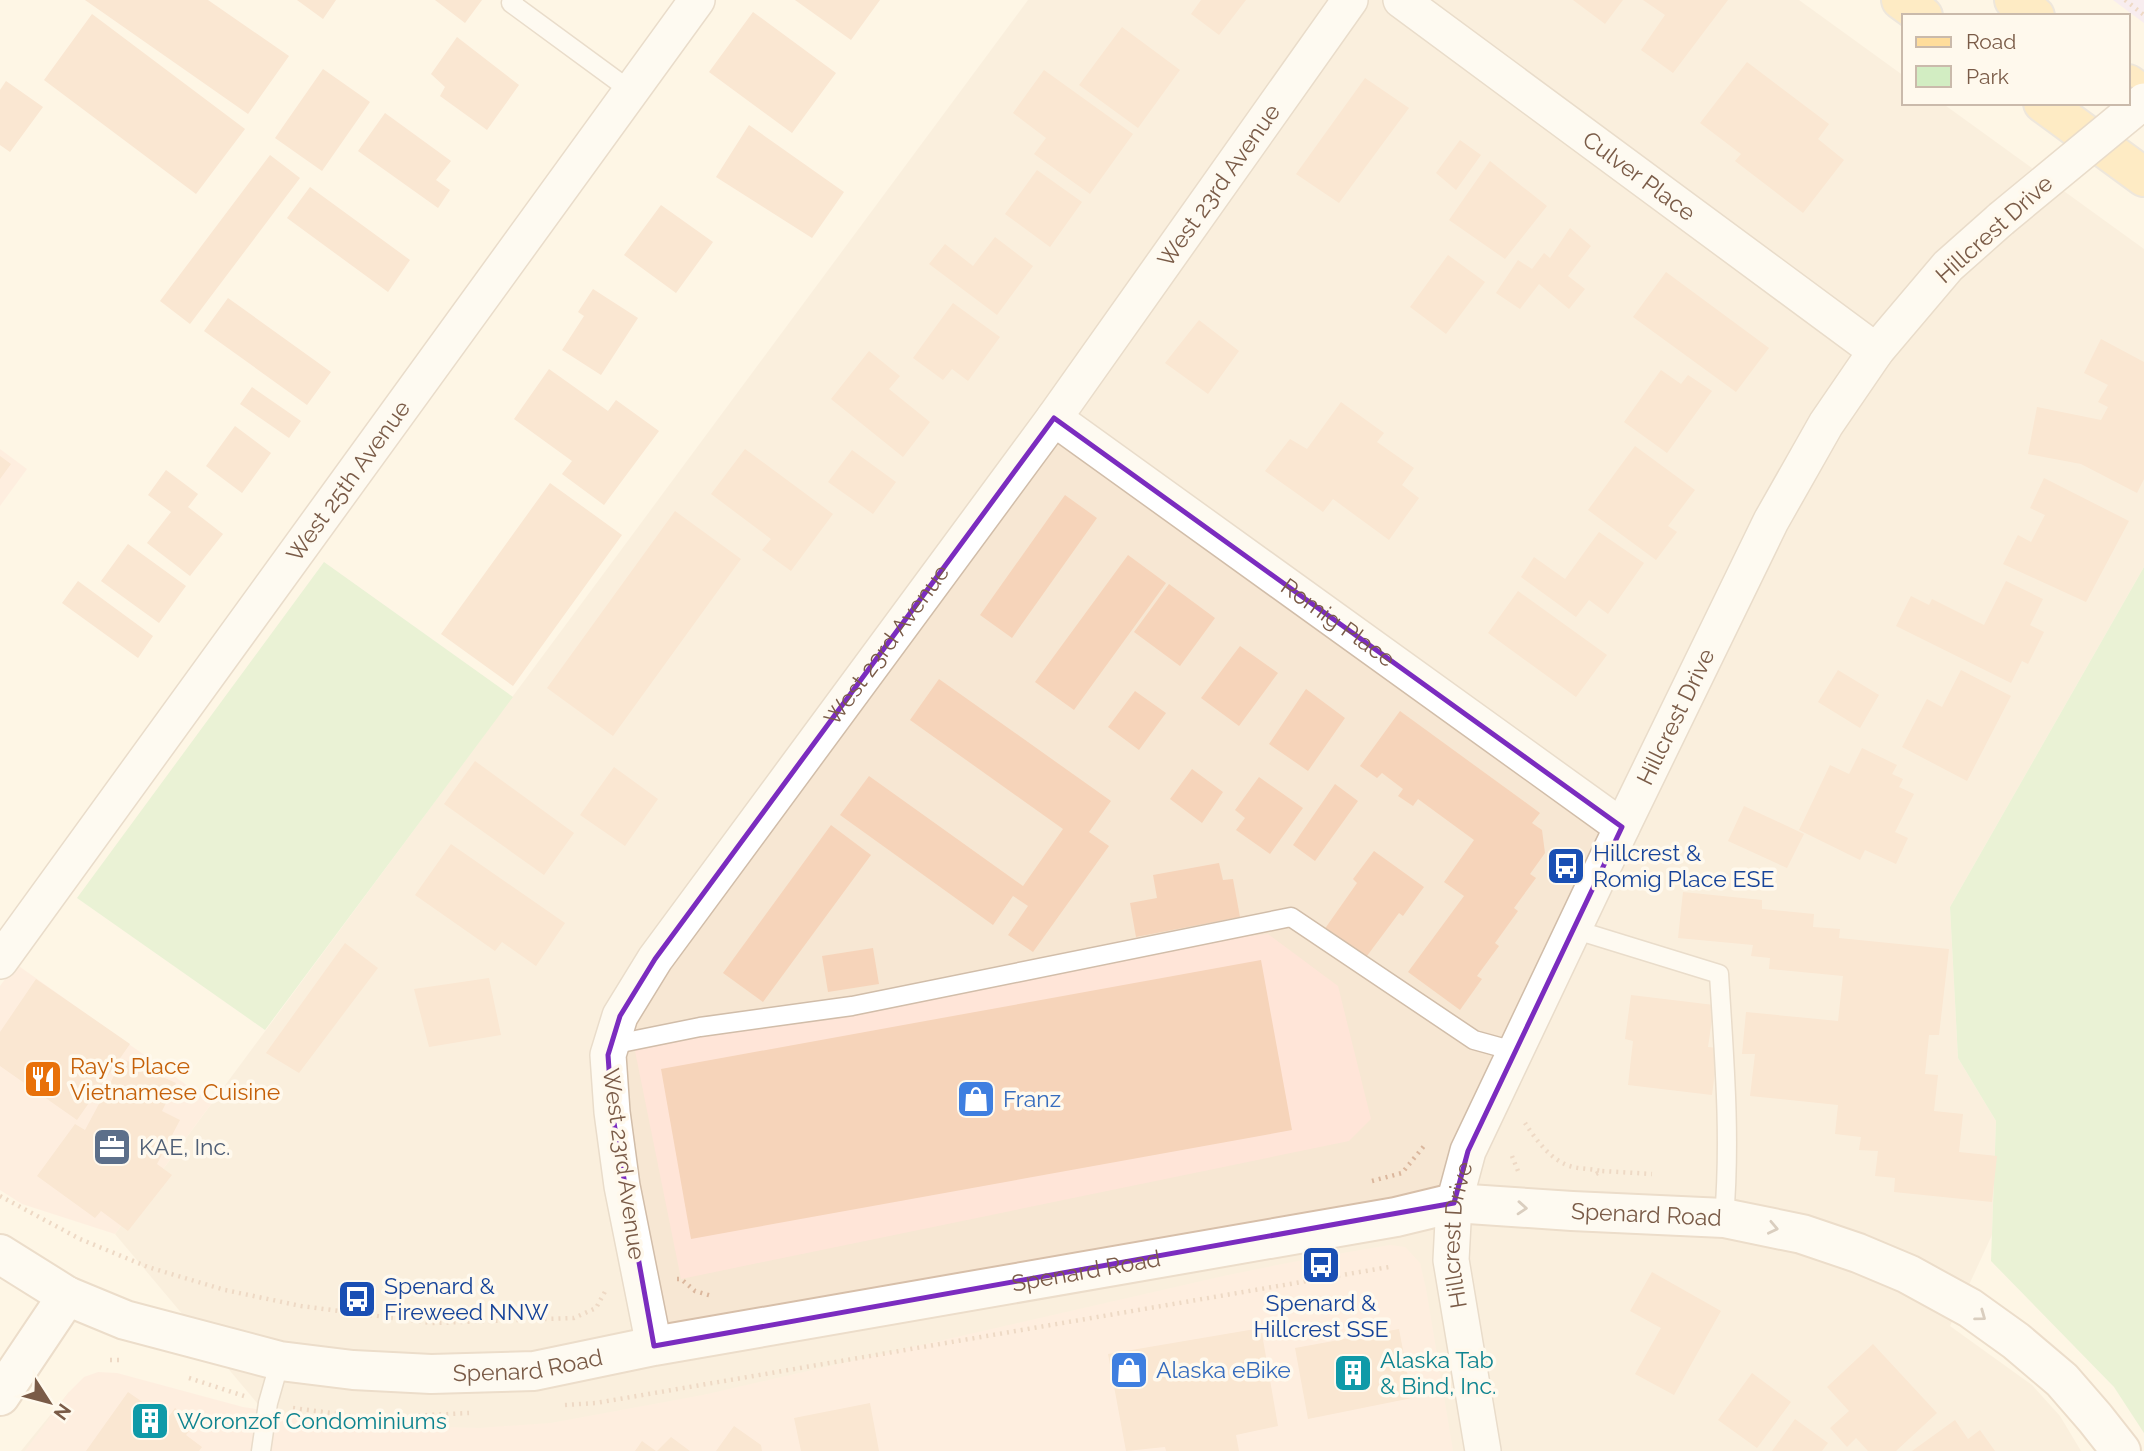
<svg xmlns="http://www.w3.org/2000/svg" width="2144" height="1451" font-family="Raleway,sans-serif">
  <style>
    .residential { fill: #f7e7d3 }
    .commercial { fill: #ffe5d8 }
    .education { fill: #f2e2fb }
    .green { fill: #d2edc2 }
    .building { fill: #f6d4ba }
    .lines { fill: none; stroke-linecap: round; stroke-linejoin: round }
    .lane-casing { stroke: #d1bda9; stroke-width: 21 }
    .street-casing { stroke: #d1bda9; stroke-width: 38 }
    .secondary-casing { stroke: #d7bfa9; stroke-width: 42 }
    .primary-casing { stroke: #dcd4cf; stroke-width: 42 }
    .path { stroke: #dbb79d; stroke-width: 4.5; stroke-dasharray: 2 5; stroke-linecap: butt }
    .lane { stroke: #fff; stroke-width: 18 }
    .street { stroke: #fff; stroke-width: 35 }
    .secondary { stroke: #fff; stroke-width: 38 }
    .primary { stroke: #ffdd9b; stroke-width: 38 }
    .street-bridge-casing { stroke: #d1bda9; stroke-width: 38; stroke-linecap: butt }
    .street-bridge { stroke: #fff; stroke-width: 35 }
    .oneway { stroke: #af9d91 }
    .marked { fill: none; stroke: #7b2cbf; stroke-width: 5; stroke-linejoin: round }
    .labels { text-anchor: middle; stroke-width: 7; stroke-linejoin: round; paint-order: stroke }
    .street-label { font-size: 23px; fill: #7a5b47; stroke: #fff9ed }
    .transit-label { font-size: 23px; fill: #164399; stroke: #fff9ed; text-anchor: start }
    .food-label { font-size: 23px; fill: #c56008; stroke: #fff9ed; text-anchor: start }
    .shop-label { font-size: 23px; fill: #366cbe; stroke: #fff9ed; text-anchor: start }
    .service-label { font-size: 23px; fill: #4e5e75; stroke: #fff9ed; text-anchor: start }
    .culture-label { font-size: 23px; fill: #0d838f; stroke: #fff9ed; text-anchor: start }
  </style>
  <rect width="100%" height="100%" fill="#fef5e5"/>
  <path class="residential" d="M1028,0H1799L1904,76V103H1942L2144,249V567L1950,907L1958,1058L1996,1121L1992,1235L1950,1326L2032,1385L2060,1416L2081,1451H21L69,1392L273,1422L115,1234Z"/>
  <path class="commercial" d="M0,449L27,469L0,506Z
    M1268,934L1338,986L1371,1119L1349,1141L681,1279L633,1041L1126,950Z
    M16,964L212,1103L115,1234L22,1204L0,1190V986Z
    M1390,1245L1405,1247L1420,1263L1426,1289L1453,1451H25L69,1392L84,1377L98,1372L117,1373L243,1407L341,1422L403,1426L479,1428L551,1423L703,1395L1228,1275L1308,1259Z"/>
  <path class="education" d="M2113,0H2144V23Z"/>
  <path class="green" d="M324,562L513,697L265,1030L77,898Z
    M2144,567V1433L2114,1387L1991,1261L1996,1121L1958,1058L1950,907Z"/>
  <path class="building" d="M85,0H208L289,56L248,114Z
    M297,0H336L323,19Z
    M435,0H482L465,23Z
    M795,0H880L851,40Z
    M1201,0H1246L1219,35L1191,14Z
    M1573,0H1623L1605,24Z
    M1643,0H1728L1673,73L1641,50L1665,15Z
    M753,12L836,73L792,133L709,72Z
    M92,14L245,129L196,194L44,80Z
    M1122,27L1180,70L1138,128L1079,85Z
    M457,37L519,85L487,130L440,96L445,87L431,74Z
    M1747,62L1829,124L1818,139L1844,160L1803,213L1735,161L1741,154L1700,123Z
    M323,69L370,102L322,171L275,138Z
    M1044,70L1133,134L1090,194L1034,154L1046,138L1013,113Z
    M1365,78L1409,108L1339,203L1296,174Z
    M6,81L43,107L10,152L0,145V90Z
    M385,113L451,161L436,180L450,190L438,208L358,151Z
    M749,125L844,192L812,238L716,177Z
    M1460,140L1481,155L1456,190L1436,173Z
    M270,155L300,178L190,324L160,301Z
    M1490,161L1547,206L1505,259L1449,220Z
    M1037,170L1082,202L1050,247L1005,214Z
    M310,187L410,260L388,292L287,218Z
    M661,205L713,242L676,293L624,255Z
    M1570,228L1591,246L1568,276L1585,289L1569,309L1539,284L1520,309L1496,293L1518,260L1532,269L1544,253L1550,258Z
    M995,237L1033,266L997,315L929,264L945,244L973,266Z
    M1448,255L1485,282L1446,334L1410,307Z
    M1666,272L1769,348L1736,392L1633,317Z
    M593,289L638,318L601,375L562,350L584,316L578,312Z
    M228,298L331,372L307,405L204,331Z
    M953,303L1000,337L968,381L952,369L943,380L913,358Z
    M1199,320L1239,351L1208,394L1165,363Z
    M2101,339L2144,362V479L2137,493L2081,464L2028,454L2037,407L2101,420L2108,407L2098,402L2108,385L2084,373Z
    M869,351L900,376L889,389L930,422L903,457L831,399Z
    M549,369L608,411L616,400L659,431L604,505L562,474L572,461L514,419Z
    M1661,370L1681,384L1688,375L1712,391L1667,453L1624,422Z
    M252,387L301,421L289,438L240,404Z
    M1341,402L1384,433L1377,442L1414,468L1402,485L1419,498L1389,540L1333,499L1323,512L1265,471L1290,439L1307,449Z
    M235,426L271,453L242,493L206,466Z
    M1635,446L1695,490L1668,526L1677,532L1656,560L1588,510Z
    M745,449L833,514L791,571L762,550L771,539L711,494Z
    M852,450L896,482L873,514L828,482Z
    M0,456L11,464L0,479Z
    M166,470L198,494L188,507L223,534L190,576L147,543L171,512L148,495Z
    M2044,478L2129,521L2086,602L2003,564L2018,535L2031,542L2045,515L2030,508Z
    M550,483L622,535L513,686L441,634Z
    M1065,495L1097,518L1012,638L980,615Z
    M675,511L741,559L613,736L547,688Z
    M1599,532L1644,563L1608,614L1589,600L1576,617L1521,577L1534,557L1565,579Z
    M128,544L186,586L159,623L101,581Z
    M1128,555L1166,583L1074,710L1035,682Z
    M78,581L153,636L138,658L62,603Z
    M2006,581L2043,599L2030,625L2044,632L2028,664L2022,661L2011,683L1896,626L1911,596L1929,605L1932,599L1984,625Z
    M1169,584L1215,618L1180,666L1134,632Z
    M1518,591L1607,655L1576,697L1488,633Z
    M1240,646L1278,673L1239,726L1201,698Z
    M1838,670L1879,695L1860,728L1818,702Z
    M1961,670L2011,696L1967,781L1902,747L1927,699L1942,707Z
    M939,679L1111,801L1089,832L1109,846L1033,952L1008,935L1028,906L1013,896L993,925L840,815L869,776L1023,886L1063,829L910,720Z
    M1306,689L1345,718L1308,771L1269,744Z
    M1135,691L1166,713L1139,750L1108,727Z
    M1400,711L1540,813L1532,823L1542,830L1545,853L1530,874L1536,878L1514,908L1518,911L1495,943L1499,946L1477,976L1482,979L1460,1010L1408,972L1464,896L1444,882L1474,840L1418,799L1413,806L1398,796L1403,789L1382,773L1377,778L1360,766Z
    M1862,748L1897,765L1892,774L1903,779L1899,787L1914,794L1895,832L1908,838L1896,864L1865,850L1860,860L1799,830L1830,765L1849,774Z
    M475,761L574,833L544,875L444,804Z
    M614,767L658,799L625,846L580,815Z
    M1192,769L1223,792L1202,823L1170,799Z
    M1259,777L1303,808L1270,854L1236,830L1245,818L1235,810Z
    M1335,784L1358,801L1315,861L1293,845Z
    M1744,806L1804,834L1787,868L1728,841Z
    M831,825L871,855L763,1002L723,973Z
    M451,844L565,923L536,966L502,942L495,951L415,895Z
    M1374,851L1424,887L1403,916L1399,913L1364,960L1324,930L1357,883L1353,879Z
    M1219,863L1223,880L1233,879L1240,917L1136,937L1130,903L1157,898L1153,875Z
    M1683,892L1762,900V909L1814,914L1813,927L1840,929L1839,938L1949,949L1939,1035H1929L1925,1074L1938,1075L1934,1111L1963,1114L1959,1152L1997,1156L1992,1202L1894,1192L1895,1178L1875,1176L1878,1151L1859,1150L1861,1137L1835,1134L1838,1105L1750,1096L1755,1054H1742L1746,1012L1838,1021L1843,976L1769,969L1770,958L1751,956L1753,945L1678,938Z
    M345,943L378,968L299,1073L266,1053Z
    M873,948L879,984L828,992L822,956Z
    M1261,960L1292,1130L691,1239L661,1069Z
    M489,978L501,1035L429,1047L414,989Z
    M36,979L130,1044L77,1120L0,1066V1032Z
    M1631,995L1714,1005L1708,1047L1718,1048L1712,1095L1628,1085L1633,1041L1625,1039Z
    M123,1059L176,1083L162,1111L180,1120L157,1164L172,1175L128,1231L101,1211L95,1218L37,1176L75,1124L85,1130Z
    M1652,1272L1721,1311L1674,1395L1635,1374L1661,1328L1630,1311Z
    M1261,1328L1278,1426L1236,1435L1239,1451H1166L1165,1447L1126,1451L1108,1354Z
    M1399,1329L1412,1398L1308,1419L1295,1348Z
    M1873,1344L1937,1413L1896,1451H1868L1856,1438L1847,1447L1830,1428L1849,1411L1827,1387Z
    M1752,1373L1791,1402L1757,1448L1718,1420Z
    M128,1392L167,1419L175,1408L195,1423L186,1435L202,1447L199,1451H86Z
    M870,1403L879,1451H801L794,1418Z
    M1795,1419L1828,1443L1822,1451H1772Z
    M1955,1420L1968,1439L1980,1430L1995,1451H1912Z
    M734,1426L761,1445L762,1451H716Z
    M671,1437L690,1451H657Z
    M642,1441L656,1451H635Z"/>
  <g class="lines">
    <defs>
      <path id="lane" d="M514,0L511,3L631,91
        M1573,929L1719,974C1724,1056 1731,1136 1724,1218
        M611,1045L700,1027L852,1006L1291,917L1474,1040L1514,1051
        M261,1451L268,1403L280,1361"/>
      <g id="street">
        <path id="s1" d="M1401,0L1876,351"/>
        <path id="s2" d="M1054,418L1622,827"/>
        <path id="s3" d="M0,961L697,0"/>
        <path id="s4" d="M654,1346L622,1186L612,1112L608,1055L620,1016L655,959L1054,418L1350,0"/>
        <path id="s5" d="M1483,1451L1451,1260L1454,1203L1468,1151L1622,827L1771,521L1826,424L1876,351L1948,266L2001,219"/>
      </g>
      <g id="secondary">
        <path id="s6" d="M0,1254L67,1296L125,1320L280,1361L353,1370L431,1374L534,1371L654,1346L1396,1217L1454,1203L1572,1211L1724,1218L1802,1234L1858,1253L1908,1274L1970,1308L2016,1341L2062,1380L2095,1418L2121,1451"/>
        <path d="M0,1396L67,1296"/>
      </g>
      <path id="primary" d="M1901,0L1923,16
        M2014,0L2035,16
        M2128,84L2144,96
        M2043,103L2144,177"/>
    </defs>
    <use href="#lane" class="lane-casing"/>
    <use href="#street" class="street-casing"/>
    <use href="#secondary" class="secondary-casing"/>
    <use href="#primary" class="primary-casing"/>
    <path class="path" d="M2125,0L2144,15
      M1525,1123C1536,1140 1552,1162 1573,1167C1582,1169 1592,1169 1601,1171
      M1512,1156L1518,1171
      M1596,1174L1602,1171L1652,1174
      M1372,1181L1402,1173L1424,1146
      M0,1196L80,1239L148,1267L225,1290L301,1306L432,1323L574,1318L596,1308L607,1288
      M677,1279H681L695,1291L712,1296
      M110,1360H123
      M189,1378L244,1396
      M565,1405L596,1403L1389,1267
      M293,1408L370,1418L469,1413"/>
    <use href="#lane" class="lane"/>
    <use href="#street" class="street"/>
    <use href="#secondary" class="secondary"/>
    <use href="#primary" class="primary"/>
    <defs>
      <path id="street-bridge" d="M2001,219L2144,101"/>
    </defs>
    <use href="#street-bridge" class="street-bridge-casing"/>
    <use href="#street-bridge" class="street-bridge"/>
  </g>
  <defs><path id="oneway-chevron" d="M-2-3.5L2.5 0L-2 3.5" fill="none" stroke-width="1.6" stroke-linecap="round" stroke-linejoin="round" transform="scale(1.75)"/></defs>
  <g class="oneway">
    <use href="#oneway-chevron" transform="translate(1522 1208) rotate(4)"/>
    <use href="#oneway-chevron" transform="translate(1773 1228) rotate(12)"/>
    <use href="#oneway-chevron" transform="translate(1981 1316) rotate(36)"/>
  </g>
  <path d="M0 0H2144V1451H0ZM1054,418L1622,827L1468,1151L1454,1203L654,1346L612,1112L608,1055L620,1016L655,959Z" fill="#fef5e5" fill-opacity=".55" fill-rule="evenodd"/>
  <path class="marked" d="M1054,418L1622,827L1468,1151L1454,1203L654,1346L612,1112L608,1055L620,1016L655,959Z"/>
  <defs>
    <symbol id="bus-square" viewBox="-11 -11 22 22"><rect x="-9" y="-9" width="18" height="18" rx="4" fill="#1a4fb4" stroke="#fff9ed"/><path d="M-5-6H5V4H4V6H2V4H-2V6H-4V4H-5ZM-3.5-4V0h7V-4ZM-3.5 1.2v1.5H-2V1.2ZM2 1.2v1.5H3.5V1.2Z" fill="#fff"/></symbol>
    <symbol id="restaurant-square" viewBox="-11 -11 22 22"><rect x="-9" y="-9" width="18" height="18" rx="4" fill="#e8710a" stroke="#fff9ed"/><path d="M-5-6h1v4h1v-4h1v4h1v-4h1v5L-1.5 .5V6h-2V.5L-5-1ZM5-6V6H3V1.5H1.5Q1.5-4 5-6Z" fill="#fff"/></symbol>
    <symbol id="shop-square" viewBox="-11 -11 22 22"><rect x="-9" y="-9" width="18" height="18" rx="4" fill="#3f7fe0" stroke="#fff9ed"/><path d="M-5-2.5h2.3a2.7 3.5 0 0 1 5.4 0H5L5.5 6h-11ZM-1.5-2.5h3a1.5 2.3 0 0 0-3 0Z" fill="#fff"/></symbol>
    <symbol id="office-square" viewBox="-11 -11 22 22"><rect x="-9" y="-9" width="18" height="18" rx="4" fill="#5c6f8a" stroke="#fff9ed"/><path d="M-6-3h4V-5.5h4V-3h4V5H-6ZM-1-4.5V-3h2v-1.5ZM-6 0V1H6V0Z" fill="#fff"/></symbol>
    <symbol id="building-square" viewBox="-11 -11 22 22"><rect x="-9" y="-9" width="18" height="18" rx="4" fill="#0f9aa8" stroke="#fff9ed"/><path d="M-4-6H4V6H1V3H-1V6H-4ZM-2.5-4.3h1.7v1.8h-1.7ZM.8-4.3h1.7v1.8H.8ZM-2.5-1h1.7V.8h-1.7ZM.8-1h1.7V.8H.8Z" fill="#fff"/></symbol>
  </defs>
  <g fill-rule="evenodd">
    <use href="#bus-square" x="1544" y="844" width="44" height="44"/>
    <use href="#restaurant-square" x="21" y="1057" width="44" height="44"/>
    <use href="#shop-square" x="954" y="1077" width="44" height="44"/>
    <use href="#office-square" x="90" y="1125" width="44" height="44"/>
    <use href="#bus-square" x="1299" y="1243" width="44" height="44"/>
    <use href="#bus-square" x="335" y="1277" width="44" height="44"/>
    <use href="#shop-square" x="1107" y="1348" width="44" height="44"/>
    <use href="#building-square" x="1331" y="1351" width="44" height="44"/>
    <use href="#building-square" x="128" y="1399" width="44" height="44"/>
  </g>
  <g class="labels">
    <g class="street-label">
      <text dy="8" stroke="none"><textPath href="#s1" startOffset="296">Culver Place</textPath></text>
      <text dy="8" stroke="none"><textPath href="#s4" startOffset="1360">West 23rd Avenue</textPath></text>
      <text transform="translate(1994 229) rotate(-42)" y="8">Hillcrest Drive</text>
      <text dy="8" stroke="none"><textPath href="#s3" startOffset="593">West 25th Avenue</textPath></text>
      <text dy="8" stroke="none"><textPath href="#s2" startOffset="350">Romig Place</textPath></text>
      <text dy="8" stroke="none"><textPath href="#s4" startOffset="793">West 23rd Avenue</textPath></text>
      <text dy="8" stroke="none"><textPath href="#s5" startOffset="786">Hillcrest Drive</textPath></text>
      <text transform="translate(624 1164) rotate(82)" y="8">West 23rd Avenue</text>
      <text dy="8" stroke="none"><textPath href="#s6" startOffset="1685">Spenard Road</textPath></text>
      <text dy="8" stroke="none"><textPath href="#s5" startOffset="219">Hillcrest Drive</textPath></text>
      <text dy="8" stroke="none"><textPath href="#s6" startOffset="1118">Spenard Road</textPath></text>
      <text dy="8" stroke="none"><textPath href="#s6" startOffset="551">Spenard Road</textPath></text>
    </g>
    <g class="transit-label">
      <text x="1593" y="861">Hillcrest &amp;<tspan x="1593" dy="26">Romig Place ESE</tspan></text>
      <text x="384" y="1294">Spenard &amp;<tspan x="384" dy="26">Fireweed NNW</tspan></text>
      <text x="1321" y="1311" text-anchor="middle">Spenard &amp;<tspan x="1321" dy="26">Hillcrest SSE</tspan></text>
    </g>
    <g class="food-label">
      <text x="70" y="1074">Ray's Place<tspan x="70" dy="26">Vietnamese Cuisine</tspan></text>
    </g>
    <g class="shop-label">
      <text x="1003" y="1107">Franz</text>
      <text x="1156" y="1378">Alaska eBike</text>
    </g>
    <g class="service-label">
      <text x="139" y="1155">KAE, Inc.</text>
    </g>
    <g class="culture-label">
      <text x="1380" y="1368">Alaska Tab<tspan x="1380" dy="26">&amp; Bind, Inc.</tspan></text>
      <text x="177" y="1429">Woronzof Condominiums</text>
    </g>
  </g>
  <rect x="1902" y="14" width="228" height="91" fill="#fff9ed" stroke="#cabaab" stroke-width="2"/>
  <rect x="1916" y="37" width="35" height="10" fill="#ffdd9b" stroke="#cabaab" stroke-width="2"/>
  <text x="1966" y="49" font-size="21" fill="#7a5b47">Road</text>
  <rect x="1916" y="66" width="35" height="21" fill="#d2edc2" stroke="#cabaab" stroke-width="2"/>
  <text x="1966" y="84" font-size="21" fill="#7a5b47">Park</text>
  <g transform="translate(49 1402) rotate(126)" stroke="#fff9ed" stroke-width="5" paint-order="stroke">
  <path d="M0-5L12 26L0 18L-12 26Z" fill="#7a5b47"/>
  <text y="-10" font-size="19" font-weight="bold" text-anchor="middle" fill="#7a5b47">N</text>
  </g>
</svg>
